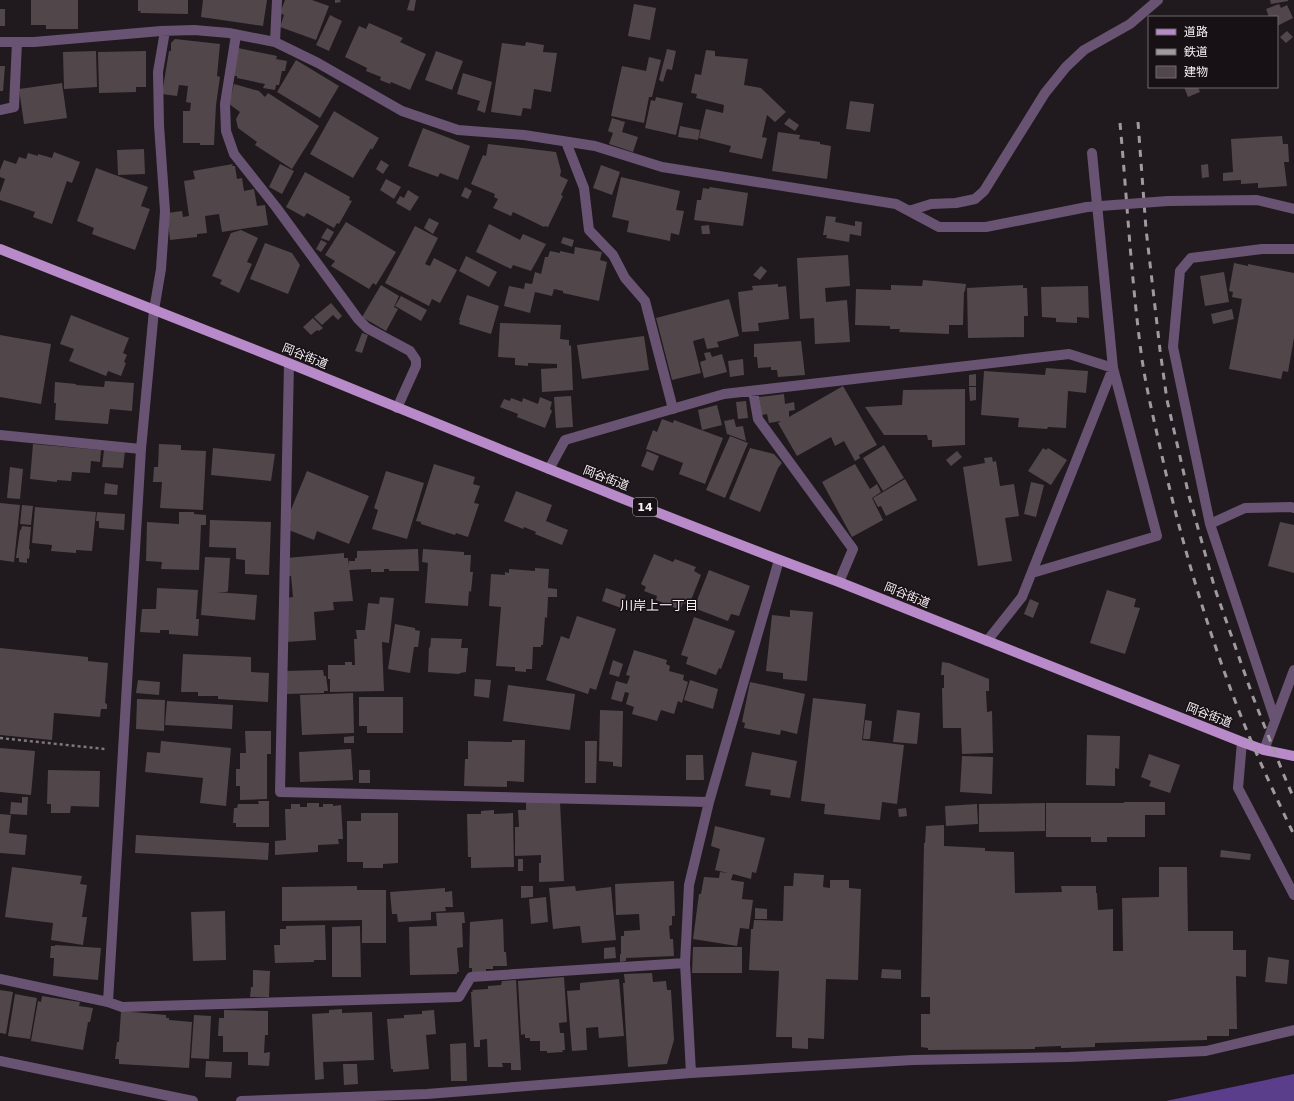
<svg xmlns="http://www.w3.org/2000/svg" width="1294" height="1101" font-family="'DejaVu Sans','Noto Sans JP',sans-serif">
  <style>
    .water { fill: #5a3e8c }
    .building { fill: #51474a }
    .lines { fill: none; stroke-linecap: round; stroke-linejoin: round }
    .path { stroke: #7f787d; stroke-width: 2.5; stroke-dasharray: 3 3; stroke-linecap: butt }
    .lane { stroke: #695372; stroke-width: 10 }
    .street { stroke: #695372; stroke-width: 10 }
    .primary { stroke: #b98aca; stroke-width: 10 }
    .rail { stroke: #a0999e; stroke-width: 3; stroke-dasharray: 7 7; stroke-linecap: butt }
    .street-bridge { stroke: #695372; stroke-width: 10 }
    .labels { text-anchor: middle; stroke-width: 3; stroke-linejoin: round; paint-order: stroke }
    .shield { fill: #171015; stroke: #b3adb1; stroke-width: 1 }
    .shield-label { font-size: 11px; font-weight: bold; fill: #f6f0f4 }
    .street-label { font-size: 12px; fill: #f6f0f4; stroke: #171015 }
    .neighbourhood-label { font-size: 13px; fill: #f6f0f4; stroke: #171015 }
  </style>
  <rect width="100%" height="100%" fill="#20191e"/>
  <path class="water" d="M1294,1074V1101H1166Z"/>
  <path class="building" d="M31,0H78V29H46V25H31Z
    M138,0H188V14L140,13L141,11H138Z
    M203,0H267L263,26L201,17Z
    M285,0H312L329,6L316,40L280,27L284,15L280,13Z
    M335,0H340L341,2L335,3Z
    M410,0H416L414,11L407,10Z
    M1270,0H1288V1L1271,4Z
    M634,4L656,8L650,40L628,36Z
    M1279,4L1281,8L1287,5L1293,18L1277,26V17H1269L1266,9Z
    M0,9H5V26H0Z
    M330,15L342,21L329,51L316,45Z
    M369,23L403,38L400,42L426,54L410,90L391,82L390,84L380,80L381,77L366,71L367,68L345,57L359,26L366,29Z
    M1287,31L1293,37L1286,43L1280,37Z
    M175,39L220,44L217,76L220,77L216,105L215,124L201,123L215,124L214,145H200V143H183V111H190L191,103L186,102L188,86L179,85L177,96L162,94L169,51H171V43Z
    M526,42L544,45L543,52L557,53L551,92L534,89L531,109L523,108L521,116L491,112L502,43L525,46Z
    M238,48L277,56L276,59L287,61L285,71H282L279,85H276L275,90L263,88L265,84L237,78V76H234Z
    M667,49L676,51L672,70L667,69L663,82L659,80Z
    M706,50L715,51V56L748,59L744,85L761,88L786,112L775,122L767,115L762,137L767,138L762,159L729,152L731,146L699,138L706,109L723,113L724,105L696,98L697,94L691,93L695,74L701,75Z
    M96,51L97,87L64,89L63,52Z
    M146,51V87H136V92L99,93L98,52Z
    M436,51L463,61L452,90L425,80Z
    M649,57L661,60L652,97H649L644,123L611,116L622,66L646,71Z
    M296,60L339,86L320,118L277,92Z
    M0,66H5L3,91H0Z
    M463,73L492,82L485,113L477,110L480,101L457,94Z
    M62,83L67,118L24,124L19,89Z
    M234,84L259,91L265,97L268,93L319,126L292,169L255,145L257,142L238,128L236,119L240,112L229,104Z
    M1184,87H1198L1200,92L1188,97Z
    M656,97L683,103L676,135L645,128L651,100L655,101Z
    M850,101L874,104L870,132L846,129Z
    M334,111L379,138L372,150L371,148L353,178L310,154Z
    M612,118L625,122L622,132L638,137L633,152L609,144L613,133L608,131Z
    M789,118L799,125L795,131L784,124Z
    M680,126L700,130L698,140L678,137Z
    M423,128L470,146L458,180L440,173L438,177L408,166Z
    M778,132L800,135L799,139L820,142V144L831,146L827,179L772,171Z
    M1282,136L1283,144H1288L1289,162H1284L1287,186L1258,188V183L1241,184V180L1223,181V173L1233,172L1231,139Z
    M488,144L556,152L561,171L560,176L568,180L561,195L563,196L548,227L545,226L544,227L513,212L511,216L493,208L498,199L494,197L495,194L471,184L483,155L486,156Z
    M144,149L145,174L118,175L117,150Z
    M54,152L80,162L72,183L67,181L52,224L33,217L35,212L0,200V193L5,179L0,177V170L4,160L16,164L19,157L26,159L28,153L38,156V154L52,158Z
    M381,160L389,165L383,174L376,169Z
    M233,164L232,166H235L237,179L242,178L244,191L254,189L257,206L265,205L268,225L222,232L219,214L205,216L207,233L197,234V237L170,240L167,213L182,211L183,217L189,216L184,181L195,179L193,171Z
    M280,164L294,171L282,194L269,187Z
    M1208,164L1209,177L1202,178L1201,165Z
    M601,165L620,172L612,195L593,188Z
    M96,168L148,187L141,206L150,209L135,250L92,234L94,228L77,221Z
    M305,172L350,197L349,200L352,201L339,224L337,223L334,228L307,213L304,217L286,207Z
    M621,177L680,191L676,210L684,211L679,235L671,233L670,241L627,232L629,221L612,217Z
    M386,179L401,187L394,199L380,190Z
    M465,187L472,191L468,199L461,196Z
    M710,187L748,193L743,226L694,220L697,200H701L703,188L709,189Z
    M408,190L419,197L410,211L396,203L400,196L404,198Z
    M826,216L836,217L835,222L855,226V221L862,222L861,236L850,234L849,242L826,238L827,235H823Z
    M429,218L439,223L433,234L424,228Z
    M346,222L396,252L376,285L373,283L369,289L331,266L335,261L325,255Z
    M489,224L520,240L523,234L546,244L531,271L513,265L511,269L476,252Z
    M709,225L710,234H702L701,226Z
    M415,226L438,238L425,264L430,266L434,258L457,270L440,303L432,299L429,306L385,283Z
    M327,228L334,232L329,241L321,238Z
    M241,230L258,238L247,262L252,264L239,293L220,284L222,280L212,276L231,233Z
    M563,237L574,240L572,247L561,243Z
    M321,240L327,243L321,252L316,249Z
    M265,243L292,253L300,265L288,294L250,279Z
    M575,247L602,252L600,260L607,262L599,301L563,293V291L554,289L552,296L535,292L530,313L504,306L509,286L524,289L525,283L532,284L535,272L541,274L545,257H548L550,251L560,253V251L574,254Z
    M848,255L850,286L825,288L826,302L847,300L850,342L815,344L814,318L800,319L797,258Z
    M466,256L497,272L489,287L459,271Z
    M1234,263L1248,266V264L1294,273V338L1288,372L1283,371L1281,379L1229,369L1242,299L1232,297L1233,292L1229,291Z
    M761,266L767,271L760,280L753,275Z
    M1224,272L1229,302L1205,306L1200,276Z
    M923,280L966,284L965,291L964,292L963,325H949V334L899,332L900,329H890V326L855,325L856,289L891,290V285L922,286Z
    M778,284V287L786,286L789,319L758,323L759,331L742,332L738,292L753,290L752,286Z
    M381,285L399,296L394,307L398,309L386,331L362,317Z
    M1023,285V288H1027L1028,316H1024V337L968,338L967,288Z
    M1088,286L1089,318L1077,317V323L1056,322V318L1042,317L1041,287Z
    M467,295L499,306L491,334L459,324L460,320H459Z
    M401,296L427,310L421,321L395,306Z
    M729,299L739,336L717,342L719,347L707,349L704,338L693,341L701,373L672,380L656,318Z
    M331,303L342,316L338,320L333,315L322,325L314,317Z
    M1232,309L1234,319L1213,324L1211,314Z
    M71,315L129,338L123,353L127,355L124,362L126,363L121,376L108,371L106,376L69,361L74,349L60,344Z
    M313,318L323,328L319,331L317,330L311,335L303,327Z
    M500,323L561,325L560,339L569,340V346L571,345L573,390L542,392L541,369L557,368V364L528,363V366L515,365V358L498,357Z
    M362,333L368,335L362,353L355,351Z
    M0,335L51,344L41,404L0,397Z
    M644,336L649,370L582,379L577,345Z
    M801,341L805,375L778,377L777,370H771V367L758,368L757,357H754V344Z
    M710,352L712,357L722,354L727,372L704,378L700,362L706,360L704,353Z
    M743,359L744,375L730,377L728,361Z
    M1046,368L1088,371L1086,393L1068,391L1066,428L1048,427L1047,429L1018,427L1019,418L981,415L984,371L1045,375Z
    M976,374V386H969V375Z
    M105,381L134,383L132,411L110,409L108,424L55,420L56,403H54L55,382L76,384V385L104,387Z
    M843,386L877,445L859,455L860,458L855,461L844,441L835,446L831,437L797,456L778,423L781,421L769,423L767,414L762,415L759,397L784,394L785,404L794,402L795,410L789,411V417Z
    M969,387H976V400L970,401Z
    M965,389V445L932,447V440H928L927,435H884L865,407L902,405L903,390Z
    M571,396L573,427L556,428L554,397Z
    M540,397L552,402L550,409L552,411L545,428L517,417L518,414L500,407L504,399L510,401L511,398L522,402L523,398L538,404Z
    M746,401L748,418L738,419L736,402Z
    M717,405L722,425L702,430L698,410Z
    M662,419L673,423L674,420L723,438L705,484L679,474L683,463L646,449L653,430L657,432Z
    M734,419L736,427L743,426L746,441L727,434L724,421Z
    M730,436L748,443L725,498L706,490Z
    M33,444L101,450L100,462L91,461L90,473L72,472L71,481L57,480V482L30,479Z
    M159,444L181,445V450L206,451L203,510L160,508L162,482H153L154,467H158Z
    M884,445L904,478L883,491L863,458Z
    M213,448L275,454L271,481L211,475Z
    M750,448L774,454L782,463L778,468L760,512L729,499Z
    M1043,448L1046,450L1048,448L1067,460L1051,485L1028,471Z
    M104,450L125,451L123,468L102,467Z
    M647,451L659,456L653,471L641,466Z
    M957,451L962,457L951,466L946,460Z
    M992,457L993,462L996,461L1000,486L1014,484L1019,516L1005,518L1012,561L978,566L963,467L985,463L984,458Z
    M434,464L475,477L473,484L480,486L474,503L479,504L468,537L456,533L455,535L421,524V522L416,521Z
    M855,464L870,489L877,484L881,492L872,498L883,520L852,537L822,482Z
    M10,467L23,469L20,499L7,498Z
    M307,471L369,496L349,544L317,531L314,540L289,530L291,526L285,524Z
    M386,471L424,483L407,539L372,529L378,510L374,508Z
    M905,479L917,500L886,516L881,506L878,507L873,498Z
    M1031,482L1044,485L1036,517L1024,514Z
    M105,483L118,485L117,495L104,494Z
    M516,491L552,505L546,521L568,530L562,545L535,534L536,532L524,527L523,529L504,521Z
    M0,503L20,505L14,562L0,560Z
    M22,505L33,506L31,525L20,524Z
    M35,507L96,512L92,551L76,550V553L51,551L52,545L32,543Z
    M97,512L125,514L124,530L99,528V521H96Z
    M179,512H194V514L206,515V525H201L199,570L161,569L162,562L146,561L147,522L179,524Z
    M210,520L271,522L269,575L245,574V560L236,559V548L209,547Z
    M1280,522L1294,525V573L1268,566Z
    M22,526L31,527L29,549L30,550L29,559L27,558V563L19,562V558H16L20,530H21Z
    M418,549L419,571H389V569H384V572H371V569L349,570V561H355V558H357V551Z
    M423,549L464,552V555H471L470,572H473L471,592L469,591L468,606L425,603L428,563L422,562Z
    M344,553V558H348L353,601L333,602L334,610L314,612L316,640L286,642V598L293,597L291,576H288L286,558Z
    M654,554L673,562L675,559L696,567L694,571L701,575L689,605L683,603L680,610L656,600L657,596L644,591L646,587L641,584Z
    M205,557L230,558L228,591L226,592H216L257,595L255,620L201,615Z
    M535,568L549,569L548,588L557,589V597H548L547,618L545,617L543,645H541V647H533L532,669H526V672L515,671V667L496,666L501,607L489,606L491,574L505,575V572L509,573V569L535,571Z
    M709,570L750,586L739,616L731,614L728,621L694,608Z
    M157,588L198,590L196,619H199L198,636L169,634V630H160V633L140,632L142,609H156Z
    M606,588L626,595L621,608L602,601Z
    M1107,590L1136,599L1134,607L1140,608L1125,654L1090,643Z
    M380,597L394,598L389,643L382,642L384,691L330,692V679H328V665H345V662H352V665H355L354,639H357L356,630H365L368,603L379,604Z
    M1030,599L1039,603L1033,618L1024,614Z
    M790,610L813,612L807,681L783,679V673L766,671L772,615L790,617Z
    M577,616L616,629L596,690L590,688L588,694L546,680L561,636L569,639Z
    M694,617L735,631L721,669L719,668L716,675L686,664L688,657L681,655Z
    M395,624L415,628V630L420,631L418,647H414L410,673L388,669Z
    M431,638L462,639L461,648H468L466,672L460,673L459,674L428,672L429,647L430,648Z
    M0,648L88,657V661L108,663L105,703L107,704V709H101L100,717L54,713L52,740L0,735Z
    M634,650L667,660L666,664L670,666L669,671L684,675L683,680L688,682L682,703L678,701L674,714L661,710L657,721L632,714L634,707L626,704L629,693L625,692L622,702L611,699L616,681L627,684L630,676L626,675Z
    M183,654L251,657V672L269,673L268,702L218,699V696H198V692H181Z
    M613,660L623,664L619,677L609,674Z
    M942,662L949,663L989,679V691H986L987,712L992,711L993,753L962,754L961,728H943L942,688H944V675H941Z
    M323,670L324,676H326L328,691H324V693L285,694V671Z
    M475,679L491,680L489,698L474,696Z
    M138,680L160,682L159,695L136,693Z
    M690,680L718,689L713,709L684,700Z
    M750,682L805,694L797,734L781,730L780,735L744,728L745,723L742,722Z
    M508,685L575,694L570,730L503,721Z
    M353,693L354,733L302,735L300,695Z
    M359,697H403V733H367V726H359Z
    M813,698L866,704L862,740L904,745L897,804L882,802L880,820L824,814L825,804L801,801Z
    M137,699L165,700L164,731L136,729Z
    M167,701L233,705L232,729L165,725Z
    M600,710L623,711L622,767L613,766V762L599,761Z
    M897,710L920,713L917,744L893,742Z
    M865,720L872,721L870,739H863Z
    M245,731H271V754H267V799L240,800V786H236V769H240V753H246Z
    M1087,735L1120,736L1119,769L1115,768V786L1086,785Z
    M354,736V743H344V737Z
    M512,740H525L524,782L507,781V787L464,786L465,759H468V741L512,742Z
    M161,741L231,748L226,806L200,803L203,778L145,772L147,752L160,753Z
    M585,741H597L596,783H585Z
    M0,748L35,751L31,795L0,792Z
    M351,749L353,780L300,782L299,752Z
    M752,752L797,761L790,798L770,795L771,790L745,786Z
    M1149,754L1180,765L1170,793L1149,786L1151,781L1141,777Z
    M686,755H703L704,780H686Z
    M962,756L993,757L992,794L960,792Z
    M48,770L100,771L99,807L71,806L70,813H51V804H47Z
    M359,770H370V783H359Z
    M22,797H28L27,815L10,814L11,802L22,803Z
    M258,801H269V827H236V823H233L234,808H237L238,804H259Z
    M526,801L560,802L564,881L539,882V863H541V855L515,856V827H519L518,810H526Z
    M1124,802H1165V815H1145V837H1107V842H1091V837H1046V803H1124Z
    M307,803H319V807H323V804H333V806L341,805L343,839H338L339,844L318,845V852L275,855V841L286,840L285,809H291V804H300V807H307Z
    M1045,803V831L979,832V804Z
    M977,804L978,824L946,826L945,806Z
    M906,808L907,816L899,817L898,809Z
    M494,810V814L513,813L514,867L471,868V857H468L467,814H481V811Z
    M361,813H398V863L383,864V868H363V862H347V821H361Z
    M0,814L11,815L9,833L27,835L25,855L0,853Z
    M944,825V846L985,848V851L1014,852L1015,893L1062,892L1061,886H1096V893H1097L1098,910L1113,909V951H1123L1122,898L1159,897V867H1187L1188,931H1233V950H1246V977L1236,976L1237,1029H1229V1036H1207V1040L1095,1043V1047L1061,1048V1046L1035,1047V1049L928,1050V1048L921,1047V1014H930V997H921L924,843H925L926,826Z
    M715,826L765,838L756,873L752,872L751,879L733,874L731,880L744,882L742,899L753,900L749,929L740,928L737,946L693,939L699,894H701L704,877L719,878L720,872L728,873L715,870L720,849L711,846Z
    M136,835L269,843L268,860L135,853Z
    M1221,850L1251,854L1250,860L1220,857Z
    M518,859H523V871H518Z
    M12,867L82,876L80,884L87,885L82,917H87L83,945L51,940L53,923L5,917Z
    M794,873L824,875L823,887L830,888V880H849V888L861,889L858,980L826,979L824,1039L808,1038V1049L792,1048V1037H776L779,971L749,970L751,929H753L754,920L783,921L784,886H793Z
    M674,881L675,916H672V925L669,926L670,939H673L674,956L626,958V961L620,962V954H621V936H624V931L640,930L639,914L616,915L615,884Z
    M357,886V890H386V943H362V920L282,921V887Z
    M521,886H533V897L521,898Z
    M575,886L576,891L611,887L616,940L582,943L580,926L553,929L549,888Z
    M445,888V892L452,891L453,907H445L446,911L431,912V920L398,922L397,914H392L390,892Z
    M546,897L548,922L531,924L529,899Z
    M755,908L767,909V919H755Z
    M225,911L226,960L193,961L191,912Z
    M464,912L465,923H462L463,947L457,948L459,972H457V974L410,975L409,927L437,926L436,913Z
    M503,919L504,952H506L507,966H493V969H486V972H472V968H469L470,922Z
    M325,925L326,960H314V962L275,963L274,945H280V929H286V926Z
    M360,926L361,977H332V927Z
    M55,945L101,948L98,980L53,976L54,958H50L51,946H55Z
    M615,947L616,958L604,959V948Z
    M693,947H742V973H692Z
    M1268,957L1289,960L1287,984L1265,982Z
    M882,969L901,970V979L881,978Z
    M253,970L270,971L269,997H250L251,987H253Z
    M652,973L653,982L666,981L667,990H671L674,1040L667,1064L628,1067L623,983H625L624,974Z
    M564,977L567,1022L559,1023L560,1033H564L565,1050H562L563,1052L547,1053V1051H540V1041H530V1038H525V1034L521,1035L518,981Z
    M619,979L624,1036L599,1038L598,1027L586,1028L587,1050L572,1051L567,991L580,990V983Z
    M516,980L521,1070H511V1063H502L503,1067H488L487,1039L480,1040V1047H474L471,992H473L472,990L488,989V986L501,985L502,981Z
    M0,990L13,992L6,1034L0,1033Z
    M15,994L37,998L30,1039L8,1036Z
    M42,996L80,1002L79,1006L93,1008L90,1022H88L83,1050L31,1041L38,1001L41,1002Z
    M342,1009V1013L372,1012L374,1060L323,1062L324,1079L315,1080L312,1014L329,1013V1010Z
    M224,1010L268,1011V1035H265L264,1053L270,1052L269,1066L248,1065V1052H223V1036H218L219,1018H224Z
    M434,1010L436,1034L426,1035L429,1069L393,1072V1069H391L387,1019L404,1018V1015L422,1014V1011Z
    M121,1011L166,1015V1018H169V1020L192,1022L189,1068L119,1064V1059H115L117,1042H119Z
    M194,1015L211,1016L209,1059L191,1058Z
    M466,1043L467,1081H451L450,1044Z
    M206,1061L232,1062L231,1078L205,1077Z
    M343,1064H357L358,1084L344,1085Z"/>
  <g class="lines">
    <path class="path" d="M0,738L105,749"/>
    <path class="lane" d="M236,35L225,104L226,131L234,154L276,207L358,319L367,328L410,351L416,360V366L397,408
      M0,110L14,107L17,42
      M566,142L584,188L589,230L613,255L625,278L645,301L673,409
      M0,435L141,449"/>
    <path class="street" d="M0,42H34L161,31L194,30L229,33L275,42L318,63L402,111L458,130L524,135L595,146L662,167L896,204L939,227H986L1087,207
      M275,42L277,0
      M1168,201L1257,200L1294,209
      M909,211L931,204L956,203L975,199L984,191L1045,93L1066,67L1084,50L1130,24L1158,0
      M289,364L280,792L709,802
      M753,391L758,419L853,549L839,582
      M549,469L565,440L724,394L1069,354L1113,368L1022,597L987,641
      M1210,524L1173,347L1180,271L1191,258L1262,249H1294
      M1032,573L1157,536L1113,368L1092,153
      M1275,720L1210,524L1245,508L1291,507L1294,508
      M1242,742L1238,788L1294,895
      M1264,750L1294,670
      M0,979L108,1002L122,1007L459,997L471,977L685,963
      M108,1002L141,449L154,310L161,269L165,211L159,125L158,72L165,31
      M0,1061L193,1101
      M691,1073L685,963L689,885L709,802L779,560
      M241,1101L427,1094L691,1073L913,1060L1069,1057L1206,1051L1294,1030"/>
    <path class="primary" d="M0,249C97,287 194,325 291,364C473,438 655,514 839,582L1242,742L1264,750L1294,756"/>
    <path class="rail" d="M1138,122L1146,229L1160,350L1167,400L1189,496L1215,589L1253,697L1283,773L1294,799
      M1120,123C1127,199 1131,276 1141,352C1146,390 1156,428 1164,465C1183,547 1207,628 1237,706C1254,750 1274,793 1294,835"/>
    <path class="street-bridge" d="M1087,207L1168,201"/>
  </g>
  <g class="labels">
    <rect class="shield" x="633" y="498" width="24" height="18" rx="3"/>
    <g class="shield-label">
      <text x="645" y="511">14</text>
    </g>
    <g class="street-label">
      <text transform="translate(305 356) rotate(22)" y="4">岡谷街道</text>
      <text transform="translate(606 478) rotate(21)" y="4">岡谷街道</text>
      <text transform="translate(907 595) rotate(22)" y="4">岡谷街道</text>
      <text transform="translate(1209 715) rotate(21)" y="4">岡谷街道</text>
    </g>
    <g class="neighbourhood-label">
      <text x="659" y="610">川岸上一丁目</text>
    </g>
  </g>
  <rect x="1148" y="16" width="130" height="72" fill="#171015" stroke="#706a6e"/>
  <rect x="1156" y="29" width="20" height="6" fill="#b98aca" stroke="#706a6e"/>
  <text x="1184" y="36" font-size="12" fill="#f6f0f4">道路</text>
  <rect x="1156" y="49" width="20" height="6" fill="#a0999e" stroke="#706a6e"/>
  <text x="1184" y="56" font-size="12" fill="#f6f0f4">鉄道</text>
  <rect x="1156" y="66" width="20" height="12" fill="#51474a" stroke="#706a6e"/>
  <text x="1184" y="76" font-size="12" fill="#f6f0f4">建物</text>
</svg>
